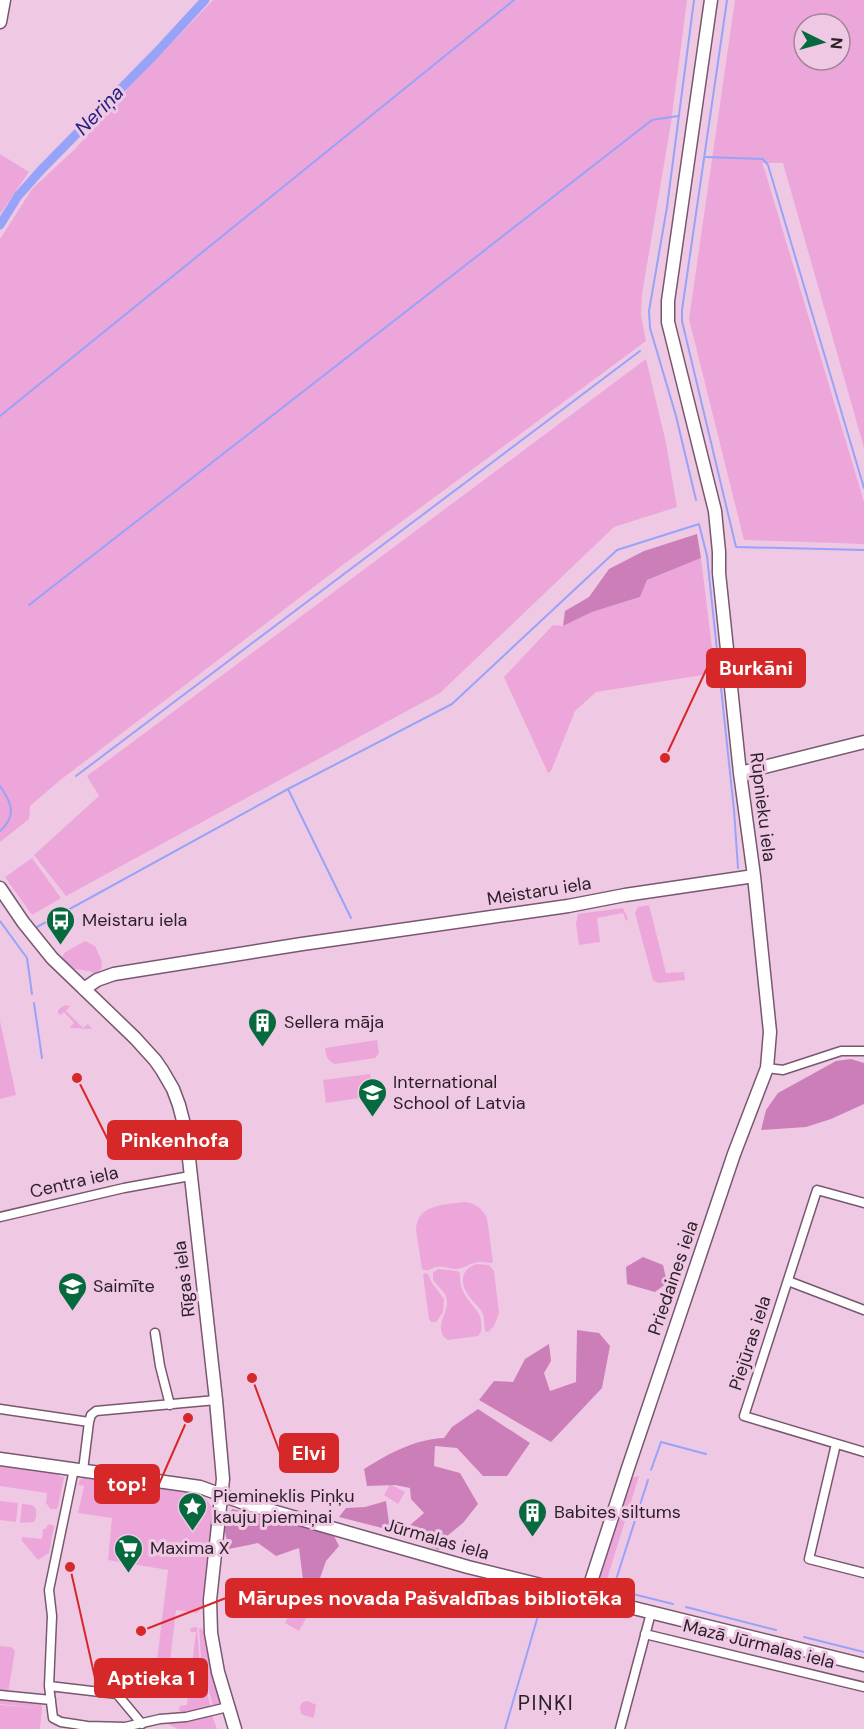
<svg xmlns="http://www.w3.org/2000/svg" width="864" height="1729" font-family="'DM Sans',sans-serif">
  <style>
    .green { fill: #eca6d9; fill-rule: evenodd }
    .forest { fill: #cc7eb9 }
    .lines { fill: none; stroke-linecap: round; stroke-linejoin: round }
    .stream { stroke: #97a3f8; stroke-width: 2 }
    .canal { stroke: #97a3f8; stroke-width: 9 }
    .street-casing { stroke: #78586f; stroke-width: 11 }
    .secondary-casing { stroke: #78586f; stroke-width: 15 }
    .street { stroke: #fff; stroke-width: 8 }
    .secondary { stroke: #fff; stroke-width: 12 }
    .labels { text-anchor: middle; stroke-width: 6; stroke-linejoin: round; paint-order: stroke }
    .street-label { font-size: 18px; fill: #2b1e27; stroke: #efc9e4 }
    .poi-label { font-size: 18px; fill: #2b1e27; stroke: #efc9e4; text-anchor: start }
    .water-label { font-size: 20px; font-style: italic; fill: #272281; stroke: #efc9e4 }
    .quarter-label { font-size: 21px; letter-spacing: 1.5px; fill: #2b1e27; stroke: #efc9e4 }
    .leader { fill: none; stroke: #d62828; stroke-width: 2 }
    .callout-dot { fill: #d62828; stroke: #efc9e4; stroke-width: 2 }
    .callout { fill: #d62828; stroke: #d62828; stroke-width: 2 }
    .callout-label { font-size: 20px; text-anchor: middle; font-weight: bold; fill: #fff }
  </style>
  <rect width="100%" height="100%" fill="#efc9e4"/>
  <path class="green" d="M213,0H687L671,123L642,294L641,315L646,341L340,567L59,781L30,806L29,819L0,842V239L32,189L75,149L132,84Z
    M735,0H864V448L783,163H762L765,171L864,502V544L744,540L689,319ZM804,24H840V60H804Z
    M0,154L29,172L0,214Z
    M646,359L666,443L677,507L614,527L440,693L66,896L34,855L99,796L87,776Z
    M701,558L715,673L596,692L575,711L551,771L548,773L504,677L553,625L563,626L592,612L640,597L647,580Z
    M32,858L61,898L32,915L5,877Z
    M649,905L666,973L684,972L685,980L658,983L653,980L635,913L638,907Z
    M623,908L628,919L626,921L623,913L597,918L600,942L579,945L576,924L578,914Z
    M85,941L95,946L102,962L101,969L96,974L90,971L75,969L62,959L64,953Z
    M65,1005L70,1006L66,1011L83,1028L88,1024L92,1029L72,1028L70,1027L74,1023L64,1012L60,1015L58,1013V1010Z
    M0,1021L16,1095L0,1099Z
    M377,1040L379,1053L375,1058L335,1064C327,1060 326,1056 325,1048Z
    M370,1074L373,1096L326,1103L323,1080Z
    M464,1202C475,1203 482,1208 487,1218L493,1262L490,1263C471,1259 471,1267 456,1269C450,1269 442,1265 436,1267C429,1269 429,1272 422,1269L416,1230C417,1204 444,1205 464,1202Z
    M477,1264L489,1265L494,1271L499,1313L494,1326L488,1332L485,1331C484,1324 485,1318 482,1312C478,1305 471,1301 467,1293C459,1281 463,1267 477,1264Z
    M438,1269L457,1271L460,1273C460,1280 460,1286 464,1293C472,1309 484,1310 481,1332L478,1336L448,1340L443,1336C435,1320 453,1310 445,1294C442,1289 436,1285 433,1279V1273Z
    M425,1273L428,1274L432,1283L444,1299L443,1312L436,1322H431L429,1319L423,1275Z
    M0,1464L59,1472V1476L64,1477L58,1507L56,1509H50L48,1505L46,1504L47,1493L0,1486Z
    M86,1476L203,1495L214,1510L204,1606L197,1613L176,1610L169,1670L156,1669L168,1570L108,1560L112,1518L78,1513L84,1486L78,1485L80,1480Z
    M639,1476L603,1592L598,1590L596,1585L629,1481L634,1477Z
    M390,1484L405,1492L398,1504L384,1495Z
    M0,1501L18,1503L16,1522L0,1520Z
    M22,1504L32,1505L36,1509V1517L34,1522L20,1523Z
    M49,1524L54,1526L49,1553L38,1560L22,1541V1537L42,1539L43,1529H45Z
    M295,1605L309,1613L299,1631L285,1623Z
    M197,1627L200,1666L211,1707L181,1712L179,1711L180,1706L187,1705L196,1632H191L190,1630L191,1628Z
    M199,1628L206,1631L221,1699L219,1704L213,1707L201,1659Z
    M0,1646L11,1647L15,1651L8,1693L0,1692Z
    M0,1698L40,1702L42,1708L40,1729H0V1705L39,1708L0,1704Z
    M308,1701L316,1705L314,1716L313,1718L301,1714L300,1706L303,1702Z
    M212,1715L217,1729H178L167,1724L168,1722Z"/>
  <path class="forest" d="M697,534L701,558L647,580L640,597L592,612L563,626L565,611L589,597L609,569L644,551Z
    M851,1059L864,1063V1104L831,1119L806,1127L761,1130L766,1110L778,1093L836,1061Z
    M643,1257L663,1265L667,1283L655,1292L627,1284L626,1267Z
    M577,1330L599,1333L610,1346L602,1388L551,1442L479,1400L494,1381L513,1382L525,1359L549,1344L551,1361L544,1373L550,1391L576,1382Z
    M478,1409L530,1443L507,1476H483L457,1448L435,1446L434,1466L460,1473L478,1504L463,1523L446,1537L439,1550L400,1534L424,1513L411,1499L410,1488L395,1485L367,1486L364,1469C388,1454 415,1439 444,1438L452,1427Z
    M386,1501L390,1530L339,1517L346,1508L365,1507Z
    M232,1509L333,1534L339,1546L326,1561L319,1581L304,1588L299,1548L276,1556L258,1543L229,1549L224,1528Z"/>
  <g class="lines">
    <path class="stream" d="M694,0L667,207L649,311L650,328L676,416L696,500
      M727,0L682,310V321L736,547L864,550
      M706,157L763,159L768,165L864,488
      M0,416L514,0
      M29,605L652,120L678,116
      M76,776L640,351
      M0,786C12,803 17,816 0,831
      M288,789L351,918
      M0,921L27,958L32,994
      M37,927L288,789L452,704L617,550L699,524L707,556L734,810L738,868
      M34,1003L42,1058
      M651,1470L661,1442L706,1454
      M648,1480L613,1589L673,1604
      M686,1607L776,1630
      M804,1637L864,1652
      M505,1729L542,1602"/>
    <path class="canal" d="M0,225L18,196L42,169L157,52L205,0"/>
    <defs>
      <path id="street" d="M767,1068L783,1070L841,1051H864
        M864,1203L817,1190L744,1416L864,1452
        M0,1217L124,1188L190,1176
        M788,1281L864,1310
        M155,1333L160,1366L170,1405
        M0,1409L89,1422L83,1470
        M89,1422L91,1415L96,1411L216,1400
        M836,1444L809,1559L864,1573
        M74,1469L49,1590L52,1616L49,1686L53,1718L61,1722L87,1726L125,1727L160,1719L186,1717L228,1707
        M645,1634L864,1687
        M49,1686L117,1694L142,1724
        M0,1695L51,1700
        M620,1729L651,1613"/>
      <path id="secondary" d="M0,22L4,0
        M740,773L864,742
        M0,888L23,922L52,958L135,1038L155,1060L162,1070L173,1089L179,1105L186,1132L216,1400L223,1479L210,1600L211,1633L218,1672L235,1729
        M84,989L97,980L114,974L302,944L568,906L625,895L754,876
        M0,1459L200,1487L244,1503L468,1567L864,1665
        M586,1597L628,1468L734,1154L767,1068L770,1032L754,876L740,773L719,573V552L715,511L668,322V301L711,0"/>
    </defs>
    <use href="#street" class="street-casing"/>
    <use href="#secondary" class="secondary-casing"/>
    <use href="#street" class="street"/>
    <use href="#secondary" class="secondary"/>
  </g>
  <defs>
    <symbol id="bus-pin" viewBox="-11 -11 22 30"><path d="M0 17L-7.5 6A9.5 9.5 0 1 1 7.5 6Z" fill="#07693e" stroke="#efc9e4"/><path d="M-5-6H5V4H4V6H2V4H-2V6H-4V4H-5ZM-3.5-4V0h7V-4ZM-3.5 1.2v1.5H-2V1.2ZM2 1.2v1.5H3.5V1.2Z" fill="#fff"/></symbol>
    <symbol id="building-pin" viewBox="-11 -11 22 30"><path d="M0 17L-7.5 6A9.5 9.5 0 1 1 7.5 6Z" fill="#07693e" stroke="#efc9e4"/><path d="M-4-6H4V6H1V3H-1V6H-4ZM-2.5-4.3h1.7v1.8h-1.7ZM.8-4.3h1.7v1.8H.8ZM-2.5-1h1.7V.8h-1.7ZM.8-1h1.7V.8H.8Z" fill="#fff"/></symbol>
    <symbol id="school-pin" viewBox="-11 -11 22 30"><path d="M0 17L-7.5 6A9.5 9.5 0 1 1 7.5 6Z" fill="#07693e" stroke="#efc9e4"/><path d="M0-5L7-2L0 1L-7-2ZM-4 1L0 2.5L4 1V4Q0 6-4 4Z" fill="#fff"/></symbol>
    <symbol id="sight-pin" viewBox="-11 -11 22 30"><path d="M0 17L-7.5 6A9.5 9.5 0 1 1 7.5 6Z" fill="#07693e" stroke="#efc9e4"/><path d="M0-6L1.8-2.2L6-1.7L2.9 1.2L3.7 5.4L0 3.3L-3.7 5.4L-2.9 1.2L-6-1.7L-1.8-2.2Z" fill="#fff"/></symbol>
    <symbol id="supermarket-pin" viewBox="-11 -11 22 30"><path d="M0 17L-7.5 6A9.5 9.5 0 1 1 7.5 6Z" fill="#07693e" stroke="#efc9e4"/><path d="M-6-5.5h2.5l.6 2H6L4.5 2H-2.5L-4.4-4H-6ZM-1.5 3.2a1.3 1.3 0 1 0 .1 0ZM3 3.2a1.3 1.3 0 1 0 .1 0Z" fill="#fff"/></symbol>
  </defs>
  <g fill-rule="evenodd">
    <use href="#bus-pin" x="44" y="904" width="33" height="45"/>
    <use href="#building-pin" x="246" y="1006" width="33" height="45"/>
    <use href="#school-pin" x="356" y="1076" width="33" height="45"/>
    <use href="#school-pin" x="56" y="1270" width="33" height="45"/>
    <use href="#sight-pin" x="176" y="1490" width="33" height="45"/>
    <use href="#building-pin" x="516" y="1496" width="33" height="45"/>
    <use href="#supermarket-pin" x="112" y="1532" width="33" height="45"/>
  </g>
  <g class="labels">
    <g class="street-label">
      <text transform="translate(763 807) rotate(83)" y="6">Rūpnieku iela</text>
      <text transform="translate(539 891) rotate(-9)" y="6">Meistaru iela</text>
      <text transform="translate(74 1182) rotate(-13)" y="6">Centra iela</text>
      <text transform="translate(673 1278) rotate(-71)" y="6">Priedaines iela</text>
      <text transform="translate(184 1279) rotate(-97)" y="6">Rīgas iela</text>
      <text transform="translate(750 1343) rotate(-72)" y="6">Piejūras iela</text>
      <text transform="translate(437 1539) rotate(16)" y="6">Jūrmalas iela</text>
      <text transform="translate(759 1644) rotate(14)" y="6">Mazā Jūrmalas iela</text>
    </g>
    <g class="poi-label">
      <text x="82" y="926">Meistaru iela</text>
      <text x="284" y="1028">Sellera māja</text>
      <text x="393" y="1088">International<tspan x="393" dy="21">School of Latvia</tspan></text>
      <text x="93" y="1292">Saimīte</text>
      <text x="213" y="1502">Piemineklis Piņķu<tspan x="213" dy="21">kauju piemiņai</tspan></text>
      <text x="554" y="1518">Babites siltums</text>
      <text x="150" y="1554">Maxima X</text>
    </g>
    <g class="water-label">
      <text transform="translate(99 110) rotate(-46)" y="7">Neriņa</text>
    </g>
    <g class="quarter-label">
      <text x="546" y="1710">PIŅĶI</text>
    </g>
  </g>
  <path class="leader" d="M665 758L707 668M77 1078L108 1140M252 1378L280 1453M188 1418L159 1484M141 1631L226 1598M70 1567L95 1678"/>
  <g class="callout-dot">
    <circle cx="665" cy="758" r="6"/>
    <circle cx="77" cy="1078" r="6"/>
    <circle cx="252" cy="1378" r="6"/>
    <circle cx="188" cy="1418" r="6"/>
    <circle cx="141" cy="1631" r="6"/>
    <circle cx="70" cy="1567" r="6"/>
  </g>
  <g class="callout">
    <rect x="707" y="649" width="98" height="38" rx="6"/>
    <rect x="108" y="1121" width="133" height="38" rx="6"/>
    <rect x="280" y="1434" width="58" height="38" rx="6"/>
    <rect x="95" y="1465" width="64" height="38" rx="6"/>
    <rect x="226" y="1579" width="408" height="38" rx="6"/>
    <rect x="95" y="1659" width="112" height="38" rx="6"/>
  </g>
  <g class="callout-label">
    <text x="756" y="675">Burkāni</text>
    <text x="175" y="1147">Pinkenhofa</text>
    <text x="309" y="1460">Elvi</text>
    <text x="127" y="1491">top!</text>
    <text x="430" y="1605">Mārupes novada Pašvaldības bibliotēka</text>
    <text x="151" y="1685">Aptieka 1</text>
  </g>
  <g transform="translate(822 42) rotate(95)"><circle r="28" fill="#efc9e4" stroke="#a18598" stroke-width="1.5"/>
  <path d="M0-4.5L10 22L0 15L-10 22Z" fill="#07693e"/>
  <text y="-9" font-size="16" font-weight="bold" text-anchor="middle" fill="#2b1e27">N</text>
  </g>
</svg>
